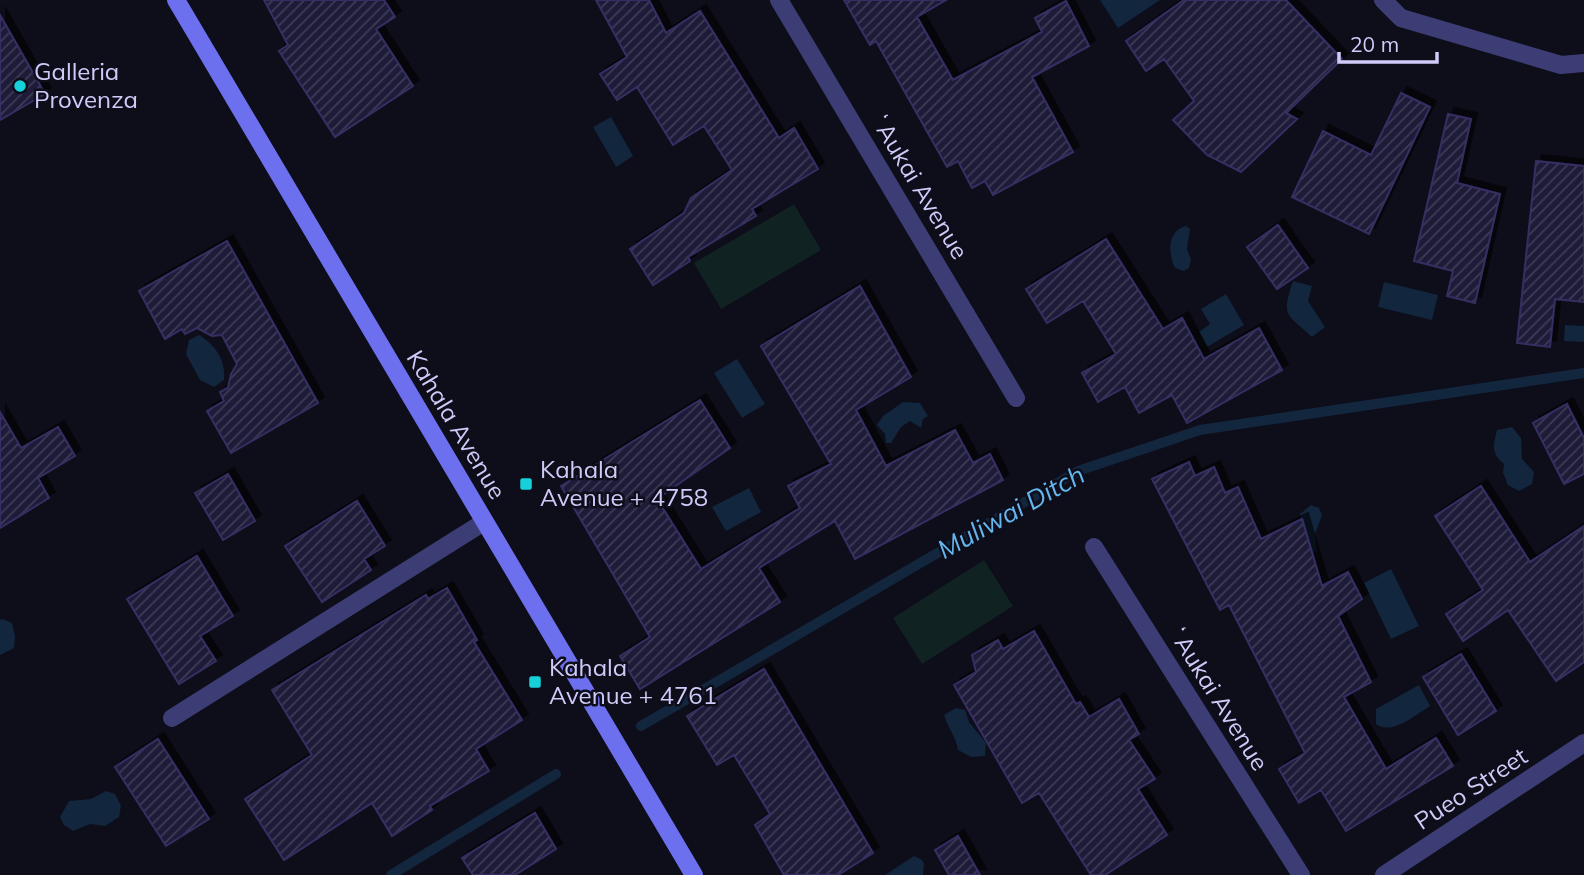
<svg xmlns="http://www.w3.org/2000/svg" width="1584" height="875" font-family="Mulish,sans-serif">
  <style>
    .pitch { fill: #102322 }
    .water { fill: #12263e }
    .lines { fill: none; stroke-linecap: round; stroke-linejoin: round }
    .stream { stroke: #12263e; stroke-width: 10 }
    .building { fill: url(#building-hatch); stroke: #362f63; stroke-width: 2; filter: url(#shadow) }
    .street { stroke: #3c3d74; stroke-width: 18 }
    .secondary { stroke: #6c70ef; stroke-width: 18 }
    .poi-dot { fill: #17d1da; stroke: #0e0d1a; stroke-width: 2.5 }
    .labels { text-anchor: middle; stroke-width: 5; stroke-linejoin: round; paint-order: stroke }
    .poi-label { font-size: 24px; fill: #cecbf9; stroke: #0e0d1a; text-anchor: start }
    .street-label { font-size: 24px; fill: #cecbf9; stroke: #0e0d1a }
    .water-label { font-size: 26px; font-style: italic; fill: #64b6ef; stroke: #0e0d1a }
  </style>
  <defs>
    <pattern id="building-hatch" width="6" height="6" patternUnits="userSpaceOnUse" patternTransform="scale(1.75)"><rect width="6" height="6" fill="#1f1b39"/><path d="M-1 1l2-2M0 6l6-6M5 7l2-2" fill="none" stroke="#3e3b56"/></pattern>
    <filter id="shadow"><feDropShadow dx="6" dy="-6" stdDeviation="0" flood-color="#0009"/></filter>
  </defs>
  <rect width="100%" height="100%" fill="#0e0d1a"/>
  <path class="pitch" d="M794,204L821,250L721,309L694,263Z
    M984,560L1013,606L922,664L893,618Z"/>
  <path class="water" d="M1100,0H1160L1118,28Z
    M611,117L633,156L616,167L593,127Z
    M1186,226L1190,229L1187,249L1191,260L1189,268L1183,271L1175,268C1168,254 1167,230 1186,226Z
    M1293,281L1312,286L1308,301L1325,327L1312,337C1286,313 1281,317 1293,281Z
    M1384,282L1438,295L1432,320L1378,307Z
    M1226,294L1244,325L1207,347L1199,332L1210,324L1201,309Z
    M1565,325L1584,326V342L1564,341Z
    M199,335C216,345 226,361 224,380L214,387L200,380L186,354L189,340Z
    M737,359L765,404L742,418L714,373Z
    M903,402L920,403L928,416L923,419L921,428L910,421L901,427L891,443H886L885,434L877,425L883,416Z
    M1512,427L1521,438L1522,459L1534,472L1532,484L1519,491L1508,485L1503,473L1504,464C1491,453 1493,446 1497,430Z
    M749,488L761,512L726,531L712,507Z
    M1311,505L1319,508L1322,515L1315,534L1317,550L1311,556L1296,539L1302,520L1300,514Z
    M1391,569L1419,626L1391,639L1364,583Z
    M2,619L12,623L15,636L14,648L0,655V620Z
    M1419,685L1430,706C1415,715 1392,736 1376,724V709Z
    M956,708L965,710L969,722L986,743L985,756L971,757L958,750C956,737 948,728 944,715Z
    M106,791L115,794L121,806L119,817L105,826L90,824L73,831L64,825L60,817L69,801L91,799Z
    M914,856L922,860L924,864L923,875H885Z"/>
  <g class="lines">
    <path class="stream" d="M641,726L1078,471L1200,430L1584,373
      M391,875L556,774"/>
  </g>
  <path class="building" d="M264,0H384L395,17L376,29L413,86L335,137L279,51L288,45Z
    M596,0H649L666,33L700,11L779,138L794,128L818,169L752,209L756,216L688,257L690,261L653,285L630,249L684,213L691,198L732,170L704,126L673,145L637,87L617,100L600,74L627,57Z
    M844,0H946L917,17L953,80L1042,32L1035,18L1066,1L1089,46L1032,77L1073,152L993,195L985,181L972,188L958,161L947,167L876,41L870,45Z
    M1184,0H1286L1342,59L1286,113L1297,119L1241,172L1207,155L1173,120L1194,101L1164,59L1146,71L1126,41Z
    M0,15L45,94L0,120Z
    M1401,93L1430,107L1369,234L1292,197L1323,131L1371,155Z
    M1448,114L1471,119L1457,183L1500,194L1475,303L1447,296L1453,271L1414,261Z
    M1536,161L1584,166V302L1555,299L1550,347L1517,343Z
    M1278,225L1308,268L1277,289L1247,247Z
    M1106,239L1163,329L1182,318L1204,359L1259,328L1282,370L1187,423L1172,395L1139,413L1125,387L1098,402L1082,373L1116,354L1083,301L1047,323L1026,289Z
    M227,241L318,403L231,453L207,411L224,401L220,392L228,388L231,374L237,364L222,335L212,336L197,328L185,334L182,329L165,339L139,291Z
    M860,286L911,377L856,410L886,466L955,430L973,463L990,454L1003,480L855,559L835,521L759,568L780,602L640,689L620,656L650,637L561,486L700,400L730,448L657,499L701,569L800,508L788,486L831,464L761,346Z
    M1567,404L1584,438V474L1564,484L1533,423Z
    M0,412L21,448L58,427L75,456L38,478L49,498L0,528Z
    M1189,462L1195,476L1214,467L1225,493L1238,487L1261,539L1302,519L1322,586L1348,572L1362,599L1338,616L1371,682L1344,697L1386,769L1436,738L1453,766L1346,831L1321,790L1299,803L1279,769L1305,753L1229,605L1220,610L1152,479Z
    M228,474L255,521L223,540L195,493Z
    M1481,486L1530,562L1584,526V662L1556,681L1508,610L1463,641L1446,614L1483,590L1435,516Z
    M357,501L385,546L364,559L371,570L322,602L285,546Z
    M197,556L233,616L200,636L216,661L179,684L127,599Z
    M447,588L477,640L474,642L522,720L476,749L489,771L430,806L432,810L392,836L372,803L284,860L245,799L312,755L272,690L426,595L428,599Z
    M1034,631L1076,704L1080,702L1089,717L1119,699L1139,734L1129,740L1155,779L1138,789L1167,835L1105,875H1091L1039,793L1022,803L954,685L976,672L972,655L998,640L1003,649Z
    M1461,654L1496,711L1458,735L1423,677Z
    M764,669L873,853L838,875H784L755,825L770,814L734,755L717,765L687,716Z
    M158,739L209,819L166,846L115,767Z
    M535,813L556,849L515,875H473L462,858Z
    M958,836L980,875H949L935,850Z"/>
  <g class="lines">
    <path class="street" d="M779,0L1016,398
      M1383,0L1401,18L1561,65L1584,63
      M1094,547L1301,875
      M172,718L484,522
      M1384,875L1584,743"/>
    <path class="secondary" d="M176,0L694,875"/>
  </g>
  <g class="poi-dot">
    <circle cx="20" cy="86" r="7"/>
    <rect x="519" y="477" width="14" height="14" rx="3.5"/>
    <rect x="528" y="675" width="14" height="14" rx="3.5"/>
  </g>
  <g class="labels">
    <g class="poi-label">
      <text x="34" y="80">Galleria<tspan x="34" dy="28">Provenza</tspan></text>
      <text x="540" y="478">Kahala<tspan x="540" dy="28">Avenue + 4758</tspan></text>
      <text x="549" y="676">Kahala<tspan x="549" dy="28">Avenue + 4761</tspan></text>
    </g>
    <g class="street-label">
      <text transform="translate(919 186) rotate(59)" y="8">ʻAukai Avenue</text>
      <text transform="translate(456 425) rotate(59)" y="8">Kahala Avenue</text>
      <text transform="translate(1218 698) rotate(58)" y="8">ʻAukai Avenue</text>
      <text transform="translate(1471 789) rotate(-33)" y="8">Pueo Street</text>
    </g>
    <g class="water-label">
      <text transform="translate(1011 512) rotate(-29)" y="9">Muliwai Ditch</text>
    </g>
  </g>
  <path d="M1339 52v10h98v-10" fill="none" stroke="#cecbf9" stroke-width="3.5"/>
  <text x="1350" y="52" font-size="21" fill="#cecbf9" stroke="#0e0d1a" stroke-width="5" paint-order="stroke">20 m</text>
</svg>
